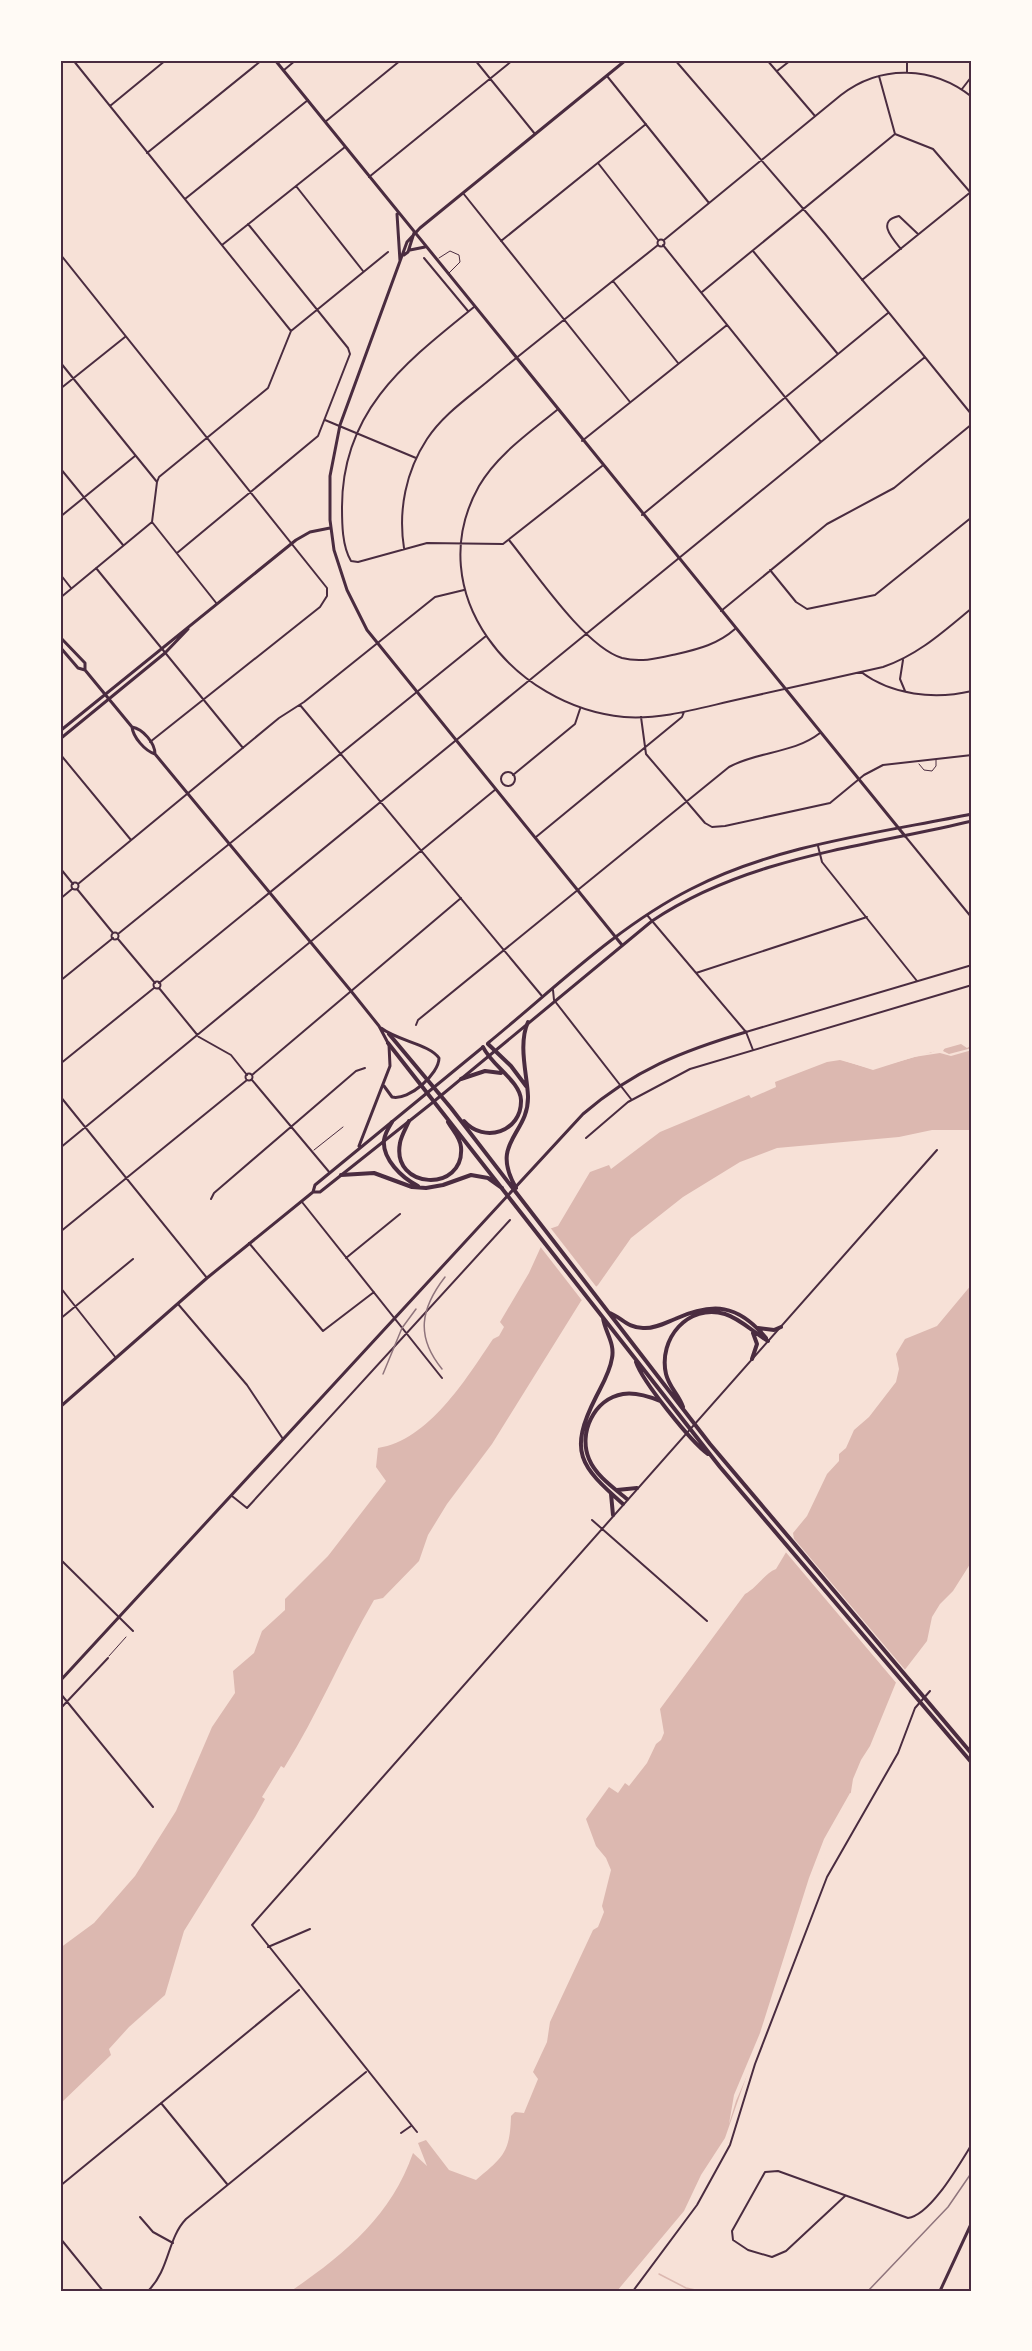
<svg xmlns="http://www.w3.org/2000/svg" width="1032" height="2351" font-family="Montserrat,sans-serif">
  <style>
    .water { fill: #dcb8b0 }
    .pier { fill: #f7e1d7 }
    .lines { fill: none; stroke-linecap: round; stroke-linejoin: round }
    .stream { stroke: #dcb8b0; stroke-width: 1.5 }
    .service { stroke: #4a2c40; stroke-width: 1 }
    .minor { stroke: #4a2c40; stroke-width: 2 }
    .tertiary { stroke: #4a2c40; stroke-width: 3 }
    .secondary { stroke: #4a2c40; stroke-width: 3 }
    .primary { stroke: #4a2c40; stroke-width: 3 }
    .motorway { stroke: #4a2c40; stroke-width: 4 }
    .rail { stroke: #8f747c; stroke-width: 1.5 }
    .neatline { fill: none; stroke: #4a2c40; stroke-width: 2 }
  </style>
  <rect width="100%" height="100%" fill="#f7e1d7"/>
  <path class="water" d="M961,1044L967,1048L972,1045V1130H932L899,1137L777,1148L740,1162L683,1197L631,1238L598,1285L581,1301L492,1444L447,1504L428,1535L419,1561L383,1598L374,1600C342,1655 318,1714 284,1768L281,1766L262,1797L265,1799L255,1817L184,1931L165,1995L129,2027L109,2049L111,2055L60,2104V1948L94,1923L135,1876L176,1811L212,1727L235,1693L233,1671L254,1653L262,1631L285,1610V1599L328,1556L386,1481L376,1467L378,1448C429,1440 466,1379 493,1339L499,1336L504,1327L500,1322L529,1273L549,1229L558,1226L590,1172L609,1165L611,1169L660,1132L749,1095L751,1098L776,1087L775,1082L827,1062L840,1060L872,1069Z
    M972,1284V1561L953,1591L940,1604L932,1617L927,1641L897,1680L870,1746L861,1760L853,1779L850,1798L824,1853L725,2138L701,2175L684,2211L617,2291H291C345,2254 391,2216 413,2153L427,2166L418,2143L426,2140L449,2170L476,2180C503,2157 510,2153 511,2116L515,2112L524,2113L538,2079L533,2072L547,2042L550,2022L593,1930L598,1927L604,1912L602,1906L611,1870L606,1858L596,1846L586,1819L609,1787L618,1793L625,1783L629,1786L647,1763L656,1744L661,1740L664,1733L660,1709L745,1594C757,1588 765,1573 776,1569L794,1539L793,1533L807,1516L827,1474L839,1461V1454L846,1448L854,1430L869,1417L896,1382L899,1369L896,1354L905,1339L937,1326Z"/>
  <path class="pier" d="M946,1046L943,1051L949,1054L972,1048V1050L951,1056L940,1053L914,1057L873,1070L842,1060L880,1066L912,1054L930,1053Z
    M549,1226L598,1289L584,1303L539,1245L541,1233Z
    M790,1534L907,1672L898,1685L784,1550L791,1538Z
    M850,1793L854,1794L853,1799L826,1855L765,2034L736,2101L729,2124L734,2095L760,2033L809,1878L824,1839Z"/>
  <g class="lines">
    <path class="stream" d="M659,2274L686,2288L700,2291"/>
    <path class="service" d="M439,258L450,251L459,255L460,262L449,273
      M919,764L924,770L932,771L936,766V760
      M314,1150L343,1127
      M109,1656L126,1637"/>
    <path class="minor" d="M73,60L291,331
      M475,60L535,134
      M675,60L825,234L972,415
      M767,60L815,116
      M284,70L296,60
      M777,71L791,60
      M907,72V60
      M607,76L709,203
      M879,76L895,134L933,149L970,192
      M962,89L972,76
      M110,106L166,60
      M325,122L401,60
      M147,153L262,60
      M598,163L658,240
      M369,177L513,60
      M296,186L363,271
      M463,193L630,402
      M185,199L308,100
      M657.5 243a3.5 3.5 0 1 1 7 0a3.5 3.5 0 1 1-7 0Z
      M664,240L841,95C881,64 933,66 972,97
      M501,241L646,124
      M222,245L345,147
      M663,245L821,442
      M901,249C892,238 876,221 899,216L918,234
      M753,251L837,353
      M60,254L327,588V596L320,607L150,742
      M424,258L468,311
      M862,280L972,191
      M613,281L678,363
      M702,292L895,134
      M474,307C406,362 342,410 342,507C342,523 342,546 351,561L358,562L427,543L503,544L602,466
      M60,362L157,482L152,522L217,604
      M60,389L125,337
      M557,410C529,433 497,455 479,486C419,593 514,707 624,717C663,720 703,707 740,699C788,688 835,678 883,667C918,655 943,632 972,608
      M325,420L416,458
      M582,441L727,325
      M60,468L123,545
      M157,482L159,477L268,388L291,331L388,252
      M642,515L888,313
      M60,517L135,456
      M509,540C535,572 585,647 622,658C641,663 659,658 677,654C699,649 718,644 735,629
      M404,548C398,510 406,471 427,439C444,413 471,396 494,376C548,332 603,289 658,245
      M177,553L318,436L350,354L348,348L248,224
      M96,568L243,748
      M770,570L796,602L807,609L875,595L972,517
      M60,574L71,588
      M60,598L152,522
      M721,611L827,524L894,488L972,424
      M903,660L900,679L905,691
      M861,672C892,695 934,700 972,691
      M300,705L542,996
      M641,717L646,754L705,823L712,827L725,826L830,803L864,775L883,765L972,755
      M60,754L131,840
      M501 779a7 7 0 1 1 14 0a7 7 0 1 1-14 0Z
      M513,775L575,724L580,709
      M905,836L972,918
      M536,837L682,717L684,712
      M818,846L822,862L917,981
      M60,868L73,884
      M71.5 886a3.5 3.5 0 1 1 7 0a3.5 3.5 0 1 1-7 0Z
      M78,884L279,718L304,702L435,597L464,590
      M77,889L113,933
      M60,899L72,889
      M647,915L746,1032L753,1050
      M111.5 936a3.5 3.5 0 1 1 7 0a3.5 3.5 0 1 1-7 0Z
      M118,934L486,636
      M118,939L155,983
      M696,973L867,917
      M60,981L113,938
      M153.5 985a3.5 3.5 0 1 1 7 0a3.5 3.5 0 1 1-7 0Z
      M159,983L925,357
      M159,988L199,1037L231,1055L247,1075
      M553,990L554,1000L631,1099
      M416,1025L418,1020L729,767C758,751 793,754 820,733
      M746,1032L972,965
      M60,1064L154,988
      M245.5 1077a3.5 3.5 0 1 1 7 0a3.5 3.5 0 1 1-7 0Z
      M252,1075L461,898
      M252,1080L330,1173
      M60,1096L207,1278
      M586,1138L628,1102L690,1069L972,985
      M60,1148L496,789
      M211,1199L214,1193L356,1071L365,1068
      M302,1202L442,1378
      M60,1232L247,1080
      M249,1243L323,1331L374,1292
      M346,1258L400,1214
      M60,1287L116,1358
      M178,1304L247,1385L283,1439
      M60,1319L133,1259
      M232,1496L247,1508L510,1220
      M592,1520L707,1621
      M60,1559L133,1631
      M60,1693L153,1807
      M60,1709L108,1658
      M268,1947L310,1929
      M161,2103L227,2184
      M417,2132L252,1925L937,1150
      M401,2133L411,2126
      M60,2186L299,1990
      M845,2196L786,2251L772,2257L748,2250L733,2240L732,2231L765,2172L778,2171L908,2218C931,2215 960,2163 972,2144
      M140,2217L153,2232L173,2243
      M60,2238L103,2291
      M148,2291C170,2269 167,2239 186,2219L366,2072
      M633,2291L697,2205L730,2145L755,2064L827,1877L898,1753L915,1708L930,1691"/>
    <path class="tertiary" d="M275,60L905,836
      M397,214L400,261
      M410,250L425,247
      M404,255L408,252L414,233
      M60,731L296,540L310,532L330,528
      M60,739L165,653L188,629
      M622,945L367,630L347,590L334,550L330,520V476L340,425L407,242L420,228L626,60
      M60,1681L583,1114C634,1070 682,1051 746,1032
      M940,2291L972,2222"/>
    <path class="secondary" d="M60,637L85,663V670L132,727C133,737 145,751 155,754
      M60,647L78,668L85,670
      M132,727C143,729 155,743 155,754L351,991L379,1026L388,1043
      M381,1028C398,1041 429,1044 439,1058C439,1074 409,1101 392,1097L384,1086"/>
    <path class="primary" d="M488,1043C553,990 616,927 691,889C776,845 879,833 972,814
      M359,1146L390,1066L389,1045
      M313,1192H320L432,1103L652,921C747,857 864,847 972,821
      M60,1407L207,1278L313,1192L315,1185L483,1047"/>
    <path class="motorway" d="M389,1034L451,1108L710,1444L972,1754
      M388,1043L720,1467L972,1763
      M488,1044L511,1066L526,1086
      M461,1079L485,1071L501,1073
      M409,1121C406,1128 401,1136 400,1143C391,1190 465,1193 461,1147C460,1137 453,1131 448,1122
      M464,1121C484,1144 522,1132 521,1100C520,1081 492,1066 483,1047
      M392,1122C389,1127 385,1133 384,1140C382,1159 402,1178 418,1186
      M341,1175L374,1173L412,1187L426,1188L443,1185L471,1175L488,1178L502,1188
      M516,1188C489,1141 529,1135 528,1096C527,1074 518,1044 528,1022
      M610,1313C622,1318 628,1328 643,1328C654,1329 665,1323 675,1319C713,1302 738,1304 766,1338
      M603,1318C605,1332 615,1343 612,1358C610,1372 602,1385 596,1397C568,1452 580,1466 623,1504
      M758,1328L774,1330L781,1327
      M752,1359L757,1344L753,1333
      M636,1362C642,1381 692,1443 708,1454
      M683,1407C679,1395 669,1387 666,1374C658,1339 688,1303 725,1314C741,1319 754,1333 768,1341
      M617,1490L637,1488
      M611,1494L613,1515
      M627,1499C614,1488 596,1476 589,1459C578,1433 594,1399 623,1394C636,1392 648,1396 660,1401"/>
    <path class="rail" d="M442,1369C415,1336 421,1308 445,1277
      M383,1374L402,1328L416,1309
      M868,2291L948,2207L972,2172"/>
  </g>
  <rect width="1032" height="2351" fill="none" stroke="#fffaf5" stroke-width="123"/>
  <rect x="62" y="62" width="908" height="2228" class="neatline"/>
</svg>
